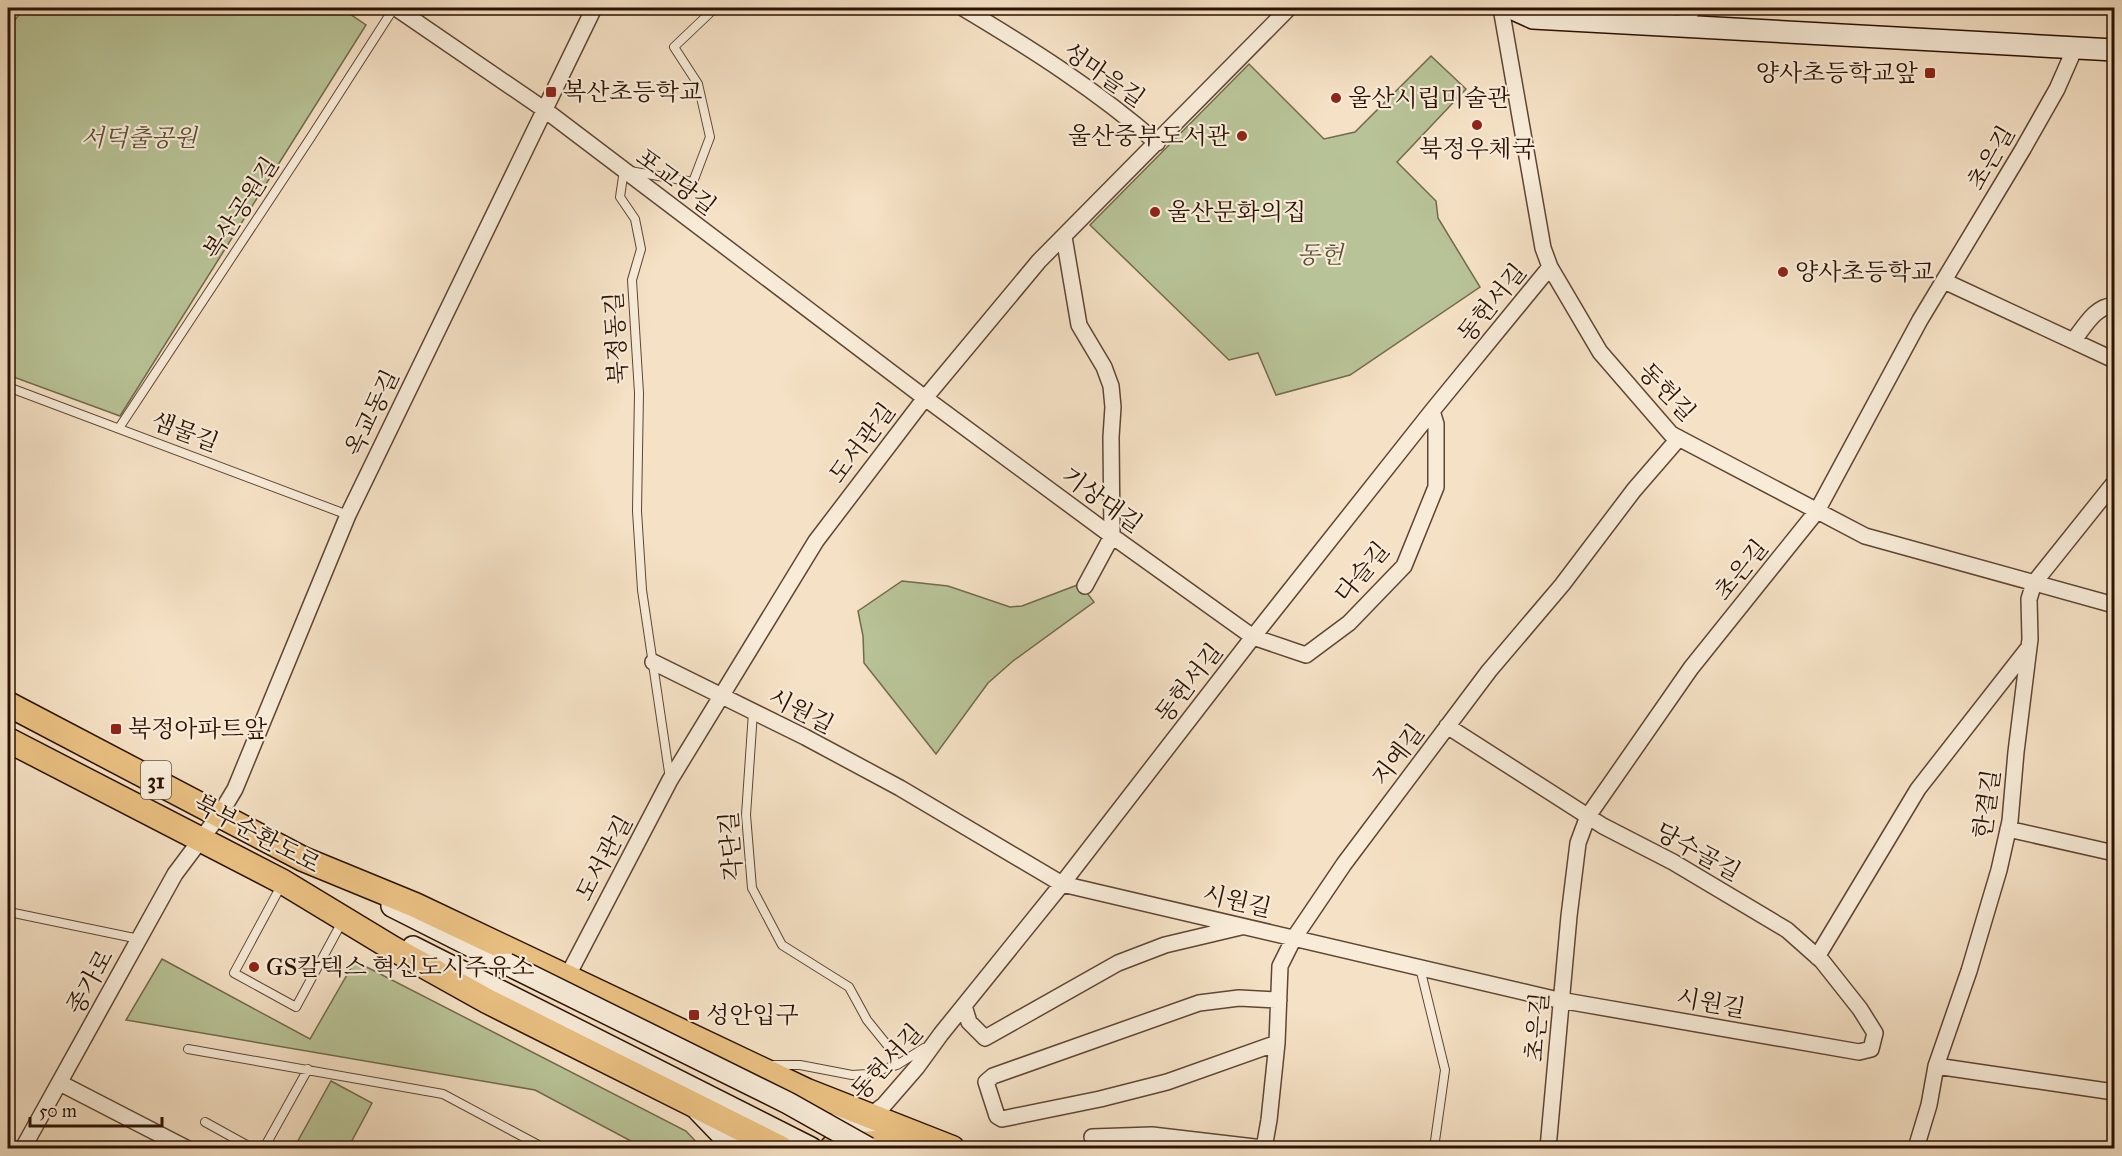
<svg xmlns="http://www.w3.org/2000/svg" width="2122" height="1156" font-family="'IM FELL Great Primer','Noto Serif KR',serif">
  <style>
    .green { fill: #b8c397; stroke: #726a4c; stroke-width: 1.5 }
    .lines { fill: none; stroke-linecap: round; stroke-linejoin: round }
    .lane-casing { stroke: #5e4633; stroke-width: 10 }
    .street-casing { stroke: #5e4633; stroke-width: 18 }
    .secondary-casing { stroke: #2b1202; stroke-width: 24 }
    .primary-casing { stroke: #2b1202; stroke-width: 27 }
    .lane { stroke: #f8ecd9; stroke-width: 8 }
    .street { stroke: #f8ecd9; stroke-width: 15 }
    .secondary { stroke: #f8ecd9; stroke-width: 21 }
    .primary { stroke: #eac082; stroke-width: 24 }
    .secondary-bridge-casing { stroke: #2b1202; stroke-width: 24; stroke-linecap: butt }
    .secondary-bridge { stroke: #f8ecd9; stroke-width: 21 }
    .poi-dot { fill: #8f2418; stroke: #f8ecd9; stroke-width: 2 }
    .labels { text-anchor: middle; stroke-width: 4.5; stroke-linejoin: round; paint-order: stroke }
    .shield { fill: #f8ecd9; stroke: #685342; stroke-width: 1.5 }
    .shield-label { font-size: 22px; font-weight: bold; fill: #2b1202 }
    .poi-label { font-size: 24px; fill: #2b1202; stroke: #f8ecd9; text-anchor: start }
    .street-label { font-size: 24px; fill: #2b1202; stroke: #f8ecd9 }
    .park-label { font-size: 24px; font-style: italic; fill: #5c5036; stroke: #f8ecd9 }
  </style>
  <rect width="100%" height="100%" fill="#f5e1c5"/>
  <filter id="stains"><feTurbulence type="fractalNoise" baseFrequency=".00333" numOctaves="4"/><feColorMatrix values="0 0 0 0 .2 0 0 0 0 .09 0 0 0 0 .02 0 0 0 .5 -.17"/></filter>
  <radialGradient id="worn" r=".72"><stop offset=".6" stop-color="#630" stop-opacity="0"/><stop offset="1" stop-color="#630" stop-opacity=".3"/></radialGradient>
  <path class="green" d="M24,8H341L366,25L120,416L8,375V29Z
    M1431,56L1466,89L1397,162L1436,201L1438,218L1480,287L1350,375L1276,395L1258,353L1229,360L1090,225L1249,64L1324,139L1355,132Z
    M902,581L948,586L1010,607L1022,606L1080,584L1094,602L1013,661L988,683L936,754L864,663L863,636L858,611Z
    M162,959L310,1039L355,961L686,1131L702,1148H644L535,1090L126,1020Z
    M331,1081L372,1103L348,1148H294Z"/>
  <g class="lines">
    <defs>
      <path id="lane" d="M8,387L348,515
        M119,428L311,137L394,8
        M753,712L746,815L752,888L782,945L849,987L867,1020L888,1046L897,1065
        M670,779L642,590L637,511L639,393L632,280L641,249L635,219L620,197L624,170L693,182L710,137L698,84L674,47L715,8
        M282,884L234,973L296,1007L343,920
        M8,918L9,912L139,939
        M1420,968L1445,1070L1434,1148
        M188,1049L443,1094L544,1148
        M769,1065H800L852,1075L867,1074L897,1065L924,1048
        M205,1122L252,1148
        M264,1148L308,1069"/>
      <path id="street" d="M396,8L545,110L925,398L1112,536L1253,637L1306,655L1349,623L1404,566L1436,487V424L1432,411
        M963,8C1030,48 1098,91 1157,143
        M1501,8L1543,248L1550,267L1600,352L1671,434L1865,536L2114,605
        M1681,25L1694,8
        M1064,237L1079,325L1104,367L1111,386L1113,407L1111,437L1112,536L1085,586
        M1944,281L2114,360
        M2073,341C2083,329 2096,304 2114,306
        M653,662L805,737L900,788L1062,884L1554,999L1859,1052L1871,1049L1875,1033L1860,1009L1822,961L1787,930L1673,862L1603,826L1447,726
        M2008,829L2114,853
        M1817,957L1918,789L2029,647
        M567,977L670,780L816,541L925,398L1039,261L1289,8
        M964,1006L969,1022L985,1038L1118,963L1165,945L1241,927
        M1277,1043L1167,1082L1100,1099L1002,1119L997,1116L986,1082L993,1076L1199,1003L1239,998L1279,1000
        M1936,1066L2114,1092
        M60,1083L186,1148
        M867,1118L884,1105L917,1067L941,1034L1062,884L1253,637L1432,411L1550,267
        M1092,1137L1152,1135L1263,1148
        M23,1148L175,874L220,814L235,789L348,515L594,8
        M1264,1148L1269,1120L1277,1043L1280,966L1294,938L1344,864L1489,671L1562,585L1634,490L1679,438
        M1548,1148L1569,916L1578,843L1588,816L1691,668L1817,511L1920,320L2023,149L2057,89L2075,48
        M1916,1148L1929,1105L1936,1066L1969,971L1999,870L2010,821L2016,752L2030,639L2029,599L2034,583L2114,483"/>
      <path id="secondary" d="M1511,8L1533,18L2114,50
        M392,906L507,964
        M413,947L811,1148
        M698,1110L724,1137L732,1148
        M842,1112L898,1146"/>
      <path id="primary" d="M8,704L303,859L415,905L807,1091L952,1148
        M8,740L283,882L392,948L487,1001L780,1148
        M832,1148C860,1142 883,1141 911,1148"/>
    </defs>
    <use href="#lane" class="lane-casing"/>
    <use href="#street" class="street-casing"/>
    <use href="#secondary" class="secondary-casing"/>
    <use href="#primary" class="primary-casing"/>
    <use href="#lane" class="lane"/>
    <use href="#street" class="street"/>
    <use href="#secondary" class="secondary"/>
    <use href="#primary" class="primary"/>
    <defs>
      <path id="secondary-bridge" d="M507,964L788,1103L868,1148"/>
    </defs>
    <use href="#secondary-bridge" class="secondary-bridge-casing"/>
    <use href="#secondary-bridge" class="secondary-bridge"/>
  </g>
  <g class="poi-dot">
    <rect x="1924" y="67" width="12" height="12" rx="3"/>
    <rect x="545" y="86" width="12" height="12" rx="3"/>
    <circle cx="1336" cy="98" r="6"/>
    <circle cx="1477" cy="125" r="6"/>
    <circle cx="1242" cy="136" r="6"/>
    <circle cx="1155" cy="212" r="6"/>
    <circle cx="1783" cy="272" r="6"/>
    <rect x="110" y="723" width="12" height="12" rx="3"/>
    <circle cx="254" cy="967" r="6"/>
    <rect x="688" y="1009" width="12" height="12" rx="3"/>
  </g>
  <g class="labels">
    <rect class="shield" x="141" y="761" width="30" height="38" rx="4.5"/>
    <g class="shield-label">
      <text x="156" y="788">31</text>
    </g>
    <g class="poi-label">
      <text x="1918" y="81" text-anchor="end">양사초등학교앞</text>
      <text x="563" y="100">복산초등학교</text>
      <text x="1348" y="106">울산시립미술관</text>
      <text x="1230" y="144" text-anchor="end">울산중부도서관</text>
      <text x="1477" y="157" text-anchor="middle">북정우체국</text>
      <text x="1167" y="220">울산문화의집</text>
      <text x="1795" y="280">양사초등학교</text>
      <text x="128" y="737">북정아파트앞</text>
      <text x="266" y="975">GS칼텍스 혁신도시주유소</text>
      <text x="706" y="1023">성안입구</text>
    </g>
    <g class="street-label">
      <text transform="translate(1104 75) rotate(35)" y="8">성마을길</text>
      <text transform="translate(1991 158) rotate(-60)" y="8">초은길</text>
      <text transform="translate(676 182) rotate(37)" y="8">포교당길</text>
      <text transform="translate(241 208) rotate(-57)" y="8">복산공원길</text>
      <text transform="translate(1492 303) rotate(-51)" y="8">동헌서길</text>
      <text transform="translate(616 338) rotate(-93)" y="8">북정동길</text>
      <text transform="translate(1667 392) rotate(46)" y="8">동헌길</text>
      <text transform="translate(372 413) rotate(-64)" y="8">옥교동길</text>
      <text transform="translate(185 432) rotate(21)" y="8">샘물길</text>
      <text transform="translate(862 443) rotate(-53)" y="8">도서관길</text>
      <text transform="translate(1102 500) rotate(36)" y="8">기상대길</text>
      <text transform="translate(1741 570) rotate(-51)" y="8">초은길</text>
      <text transform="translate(1362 572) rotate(-50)" y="8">다슬길</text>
      <text transform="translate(1189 683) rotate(-52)" y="8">동헌서길</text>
      <text transform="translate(801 711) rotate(27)" y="8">시원길</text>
      <text transform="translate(1398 755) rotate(-53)" y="8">지예길</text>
      <text transform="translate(1987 804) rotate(-82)" y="8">한결길</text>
      <text transform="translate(257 834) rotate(28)" y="8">북부순환도로</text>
      <text transform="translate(731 846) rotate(-94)" y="8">각단길</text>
      <text transform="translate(1698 852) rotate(29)" y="8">당수골길</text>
      <text transform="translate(604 858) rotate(-62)" y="8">도서관길</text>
      <text transform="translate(1237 901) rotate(13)" y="8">시원길</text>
      <text transform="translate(90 982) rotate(-61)" y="8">종가로</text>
      <text transform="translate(1711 1003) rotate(10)" y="8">시원길</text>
      <text transform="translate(1537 1027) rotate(-85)" y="8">초은길</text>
      <text transform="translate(887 1062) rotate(-48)" y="8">동헌서길</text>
    </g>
    <g class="park-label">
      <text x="139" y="146">서덕출공원</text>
      <text x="1320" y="263">동헌</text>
    </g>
  </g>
  <rect width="2122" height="1156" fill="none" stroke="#f5e1c5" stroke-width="30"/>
  <rect x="9" y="9" width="2104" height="1138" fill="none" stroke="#2b1202" stroke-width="3"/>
  <rect x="15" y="15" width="2092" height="1126" fill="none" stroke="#2b1202" stroke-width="1.5"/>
  <path d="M30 1117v9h132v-9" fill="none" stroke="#2b1202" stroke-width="3"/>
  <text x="39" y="1117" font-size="18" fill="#2b1202" stroke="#f8ecd9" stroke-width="4.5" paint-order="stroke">50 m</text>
  <rect width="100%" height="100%" filter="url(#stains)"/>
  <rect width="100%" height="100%" fill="url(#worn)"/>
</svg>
